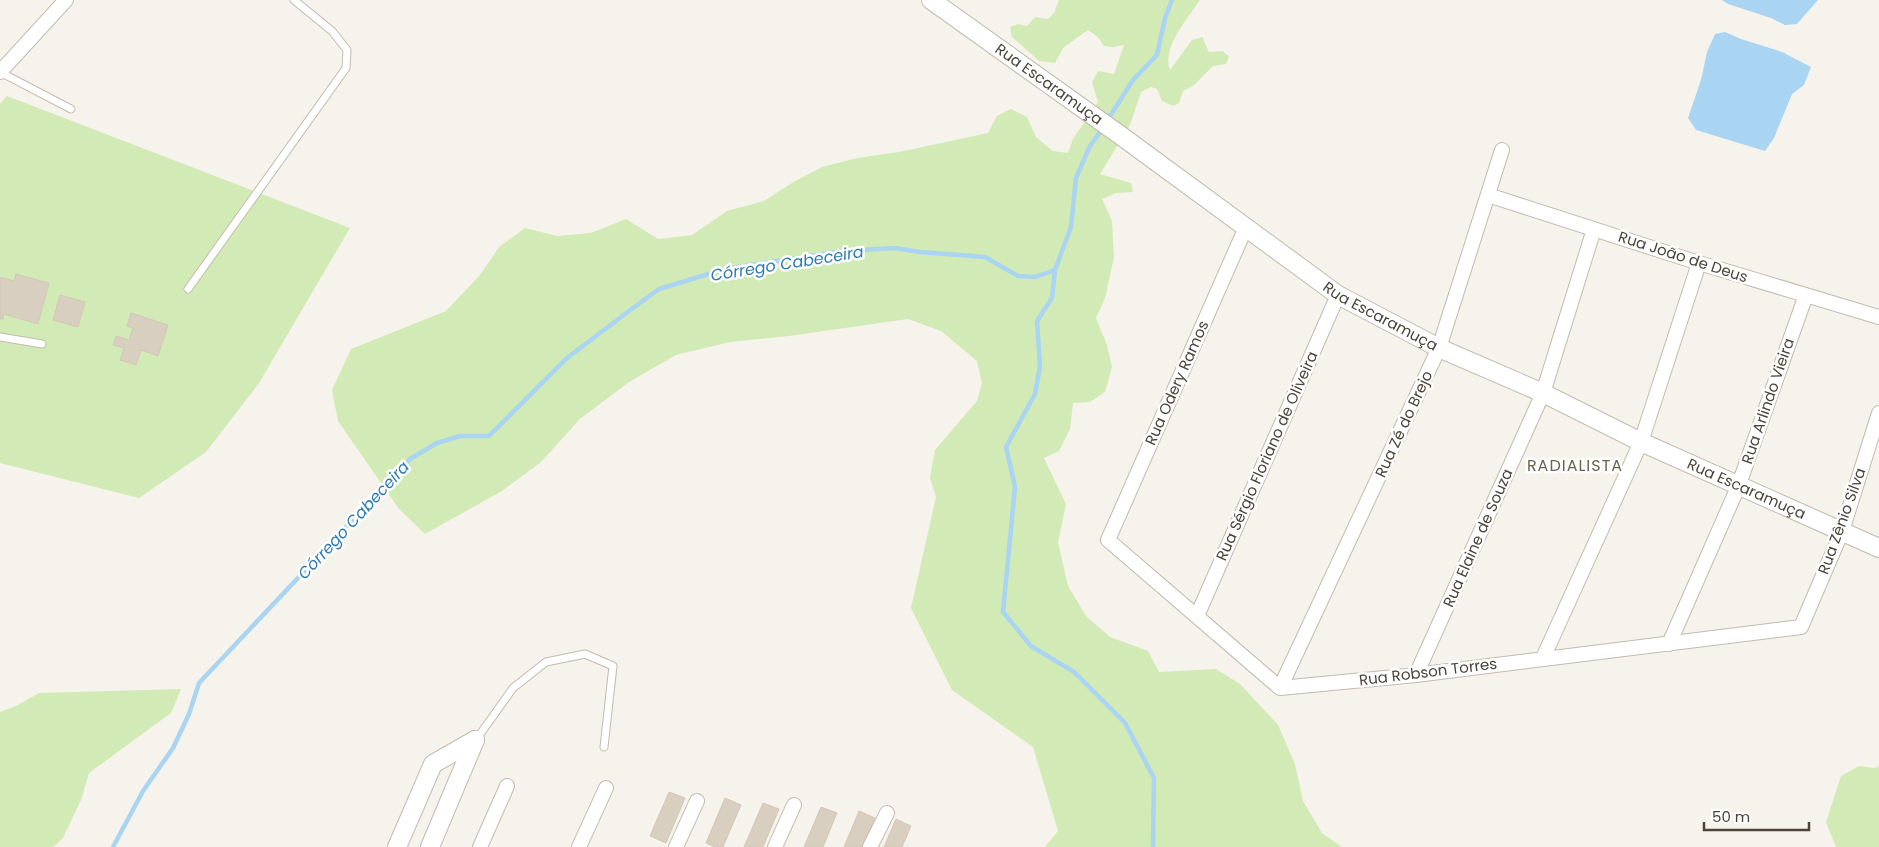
<svg xmlns="http://www.w3.org/2000/svg" width="1879" height="847" font-family="Poppins,sans-serif">
  <style>
    .green { fill: #d2eab5 }
    .water { fill: #a9d4f2 }
    .lines { fill: none; stroke-linecap: round; stroke-linejoin: round }
    .stream { stroke: #a9d4f2; stroke-width: 4.5 }
    .building { fill: #d8cfc1; stroke: #d3c7b4 }
    .service-casing { stroke: #c2bbae; stroke-width: 9 }
    .minor-casing { stroke: #c2bbae; stroke-width: 16 }
    .tertiary-casing { stroke: #c2bbae; stroke-width: 20 }
    .service { stroke: #fff; stroke-width: 7 }
    .minor { stroke: #fff; stroke-width: 14 }
    .tertiary { stroke: #fff; stroke-width: 18 }
    .labels { text-anchor: middle; stroke-width: 5; stroke-linejoin: round; paint-order: stroke }
    .street-label { font-size: 15px; fill: #4b4439; stroke: #fff }
    .water-label { font-size: 16px; font-style: italic; fill: #2e7ab2; stroke: #fff }
    .neighbourhood-label { font-size: 16px; letter-spacing: 1px; fill: #6e6250; stroke: #fff }
  </style>
  <rect width="100%" height="100%" fill="#f6f3ec"/>
  <path class="green" d="M1059,0H1200C1189,17 1161,48 1170,70L1192,40L1203,37L1205,44L1209,52L1222,51L1229,56L1226,64L1213,66L1194,85L1183,91L1179,103L1173,106L1162,101L1157,89L1151,87L1141,92L1130,125L1100,174L1131,183L1133,192L1116,193L1102,199L1112,221L1114,257L1105,298L1096,318L1107,345L1112,367L1105,392L1090,402L1073,403L1070,429L1059,451L1044,458L1066,504L1058,542L1068,586L1086,616L1110,637L1148,651L1159,672L1216,669L1240,684L1278,725L1295,764L1303,801L1322,833L1342,847H1045L1058,831L1033,747L952,690L911,608L936,497L930,478L935,450L977,401L982,383L977,361L941,331L908,319L789,336L730,342L676,355L629,382L580,419L541,462L502,491L425,534L399,509L338,421L332,390L351,349L446,311L480,275L499,247L525,228L557,236L591,233L626,219L658,239L692,235L727,211L764,201L795,181L822,167L857,158L899,152L988,133L997,116L1011,109L1027,117L1036,137L1053,151L1068,153L1073,139L1098,102L1092,82L1098,71L1114,74L1124,45L1113,47L1104,46L1098,37L1088,30L1063,48L1055,63L1039,61L1012,37L1010,27L1018,24L1027,26L1035,17L1048,19L1054,13Z
    M7,96L350,228L259,383L206,452L139,498L0,463V104Z
    M181,689L171,713L89,773L81,800L63,838L53,847H0V712L16,706L39,693Z
    M1859,766L1875,768L1879,766V847H1836L1826,822L1841,776Z"/>
  <path class="water" d="M1722,0H1818L1797,24L1785,25L1771,18L1728,4Z
    M1725,32L1741,39L1782,52L1811,67L1804,85L1792,94L1774,138L1765,151L1696,130L1688,118L1701,80L1707,52L1715,34Z"/>
  <g class="lines">
    <path class="stream" d="M1107,121L1133,80L1157,55L1165,18L1172,0
      M1103,128L1090,146L1076,178L1071,227L1055,270L1052,298L1037,321L1040,366L1035,394L1006,447L1015,487L1003,612L1031,646L1074,672L1125,723L1154,778L1153,846
      M113,847L143,791L173,748L189,714L199,683L410,459L437,443L460,436H489L567,358L633,308L659,289L725,269L843,251L895,248L920,252L985,257L1018,276L1035,277L1055,270"/>
  </g>
  <path class="building" d="M16,274L49,283L38,324L4,314L3,319H0V277L14,281Z
    M60,295L85,302L78,327L53,320Z
    M131,313L168,325L158,356L141,350L136,365L120,360L124,348L113,345L116,336L129,340L133,328L127,326Z
    M669,792L685,798L666,843L650,836Z
    M725,798L741,805L723,847H715L706,843Z
    M763,803L779,809L763,847H744Z
    M821,807L837,813L823,847H804Z
    M859,811L875,818L863,847H844Z
    M896,819L911,826L902,847H884Z"/>
  <g class="lines">
    <defs>
      <path id="service" d="M0,72L71,109
        M188,289L346,68L347,50L332,31L294,0
        M0,337L42,344
        M476,740L513,688L546,662L585,654L613,666L604,747"/>
      <path id="minor" d="M0,72L66,0
        M1488,195L1699,263L1879,317
        M1246,227L1108,540L1280,688L1416,675L1801,627L1842,531L1879,413
        M1197,616L1338,295
        M1669,644L1738,487L1806,295
        M1543,658L1641,442L1699,263
        M1416,675L1543,393L1594,229
        M1280,688L1439,348L1502,150
        M480,847L507,786
        M579,847L606,788
        M676,847L697,801
        M775,847L794,805
        M870,847L887,813"/>
      <g id="tertiary">
        <path id="s1" d="M931,0L1120,135L1338,295L1439,348L1543,393L1641,442L1879,548"/>
        <path d="M397,847L433,764L475,740"/>
        <path d="M430,847L475,740"/>
      </g>
    </defs>
    <use href="#service" class="service-casing"/>
    <use href="#minor" class="minor-casing"/>
    <use href="#tertiary" class="tertiary-casing"/>
    <use href="#service" class="service"/>
    <use href="#minor" class="minor"/>
    <use href="#tertiary" class="tertiary"/>
  </g>
  <g class="labels">
    <g class="street-label">
      <text dy="5" stroke="none"><textPath href="#s1" startOffset="145">Rua Escaramuça</textPath></text>
      <text transform="translate(1683 257) rotate(18)" y="5">Rua João de Deus</text>
      <text dy="5" stroke="none"><textPath href="#s1" startOffset="550">Rua Escaramuça</textPath></text>
      <text transform="translate(1177 383) rotate(-66)" y="5">Rua Odery Ramos</text>
      <text transform="translate(1768 401) rotate(-71)" y="5">Rua Arlindo Vieira</text>
      <text transform="translate(1404 424) rotate(-65)" y="5">Rua Zé do Brejo</text>
      <text transform="translate(1267 456) rotate(-66)" y="5">Rua Sérgio Floriano de Oliveira</text>
      <text dy="5" stroke="none"><textPath href="#s1" startOffset="955">Rua Escaramuça</textPath></text>
      <text transform="translate(1842 521) rotate(-70)" y="5">Rua Zênio Silva</text>
      <text transform="translate(1478 538) rotate(-66)" y="5">Rua Elaine de Souza</text>
      <text transform="translate(1428 672) rotate(-7)" y="5">Rua Robson Torres</text>
    </g>
    <g class="water-label">
      <text transform="translate(787 263) rotate(-9)" y="6">Córrego Cabeceira</text>
      <text transform="translate(353 520) rotate(-47)" y="6">Córrego Cabeceira</text>
    </g>
    <g class="neighbourhood-label">
      <text x="1575" y="471">RADIALISTA</text>
    </g>
  </g>
  <path d="M1704 822v8h105v-8" fill="none" stroke="#4b4439" stroke-width="2.5"/>
  <text x="1712" y="822" font-size="15" fill="#4b4439" stroke="#ffffff" stroke-width="4" paint-order="stroke">50 m</text>
</svg>
